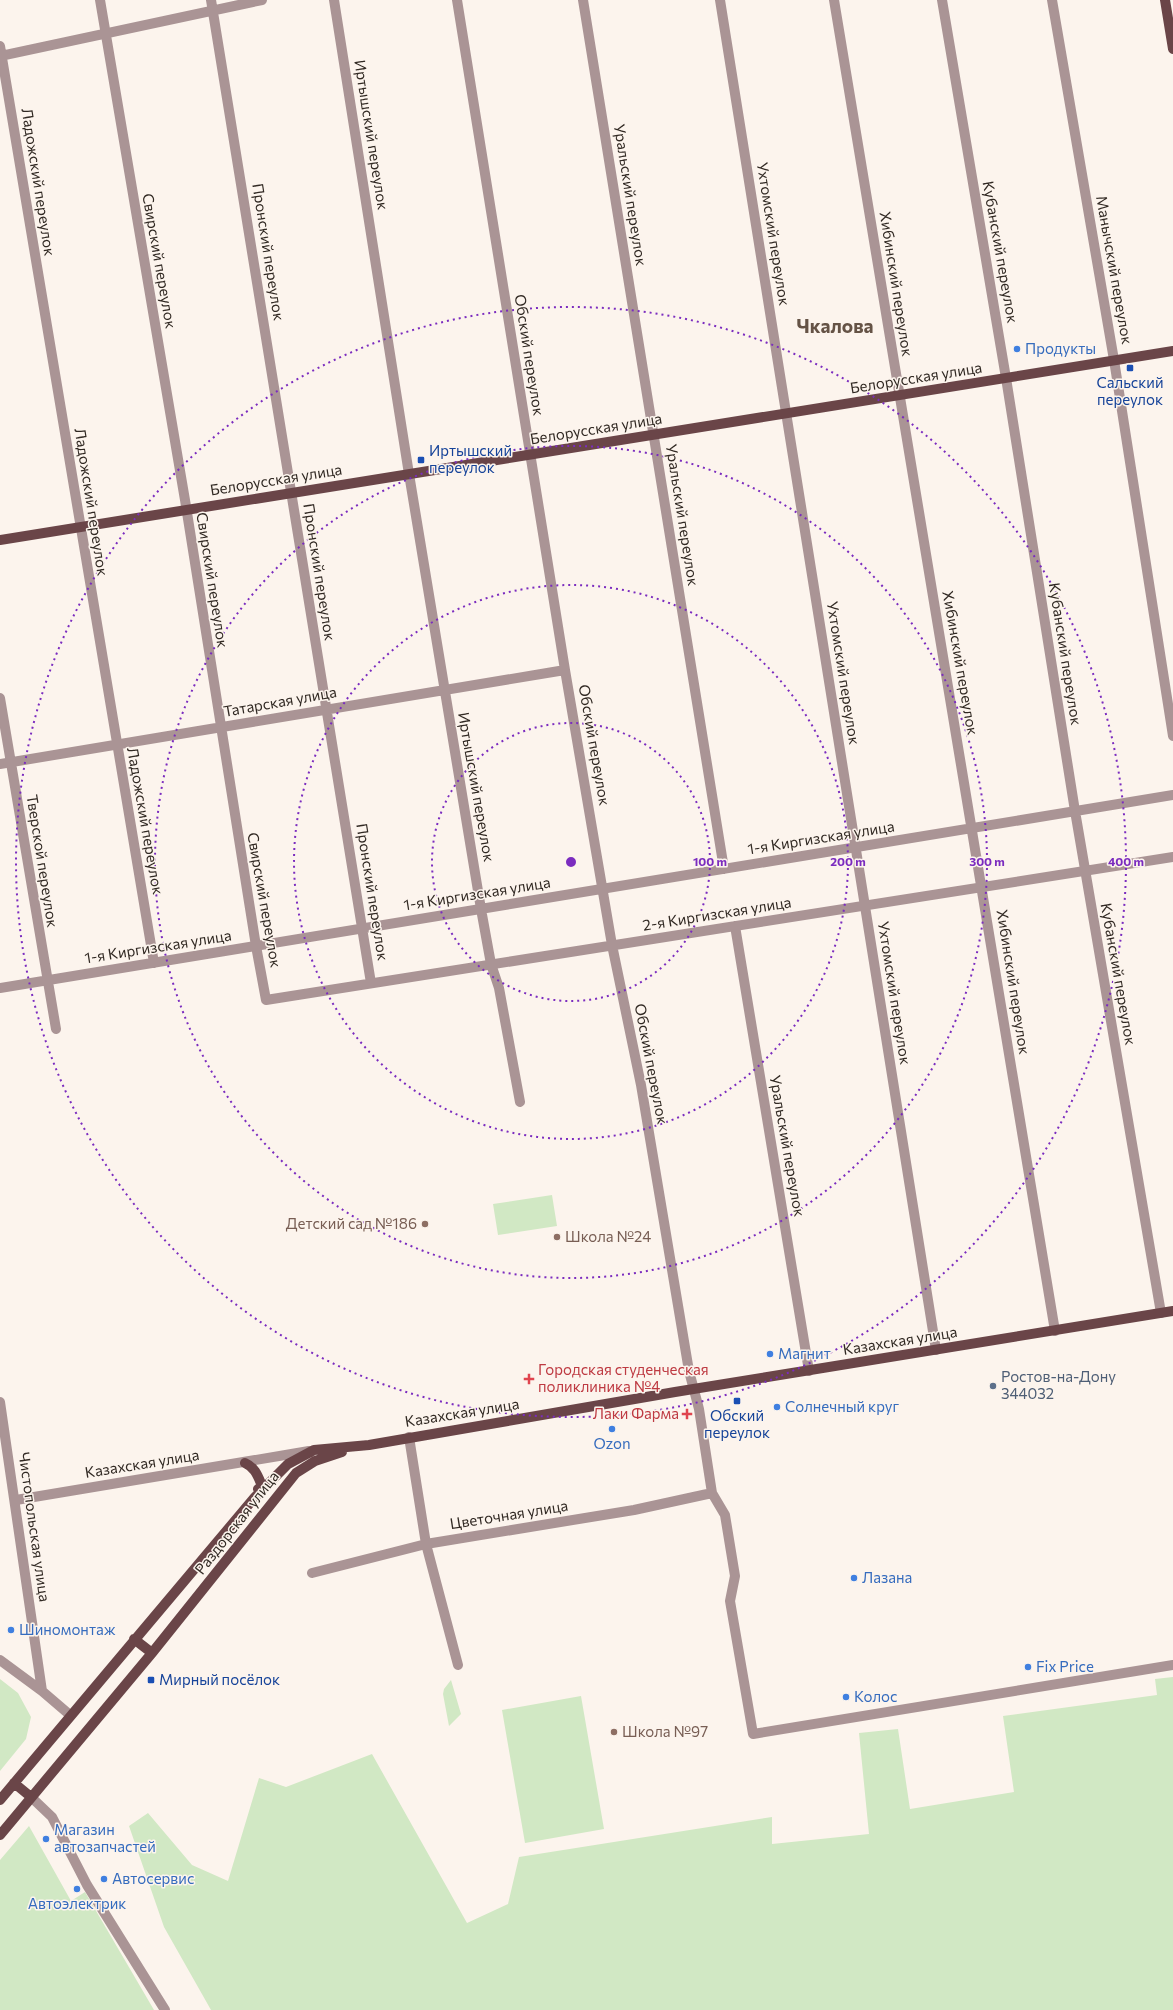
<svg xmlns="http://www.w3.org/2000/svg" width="1173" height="2010" font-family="Commissioner,sans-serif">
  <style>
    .green { fill: #d1e8c4 }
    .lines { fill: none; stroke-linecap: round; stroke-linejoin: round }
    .minor { stroke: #aa9495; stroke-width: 10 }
    .major { stroke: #6a4548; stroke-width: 10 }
    .ring { fill: none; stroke: #7b2cbf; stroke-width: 2; stroke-dasharray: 2 4 }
    .shop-dot { fill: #3f7fe0; stroke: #fcf4ed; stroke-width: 1.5 }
    .transit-dot { fill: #1a4fb4; stroke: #fcf4ed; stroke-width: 1.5 }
    .education-dot { fill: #8d6e63; stroke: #fcf4ed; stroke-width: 1.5 }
    .health-dot { fill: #e0444e; stroke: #fcf4ed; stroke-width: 1.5 }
    .service-dot { fill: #5c6f8a; stroke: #fcf4ed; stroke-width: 1.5 }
    .labels { text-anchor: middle; stroke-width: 3; stroke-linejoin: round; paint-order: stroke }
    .street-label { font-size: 15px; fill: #312923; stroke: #fcf4ed }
    .shop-label { font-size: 15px; fill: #366cbe; stroke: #fcf4ed; text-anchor: start }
    .transit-label { font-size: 15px; fill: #164399; stroke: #fcf4ed }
    .education-label { font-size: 15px; fill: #785e54; stroke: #fcf4ed; text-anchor: start }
    .health-label { font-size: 15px; fill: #be3a42; stroke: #fcf4ed; text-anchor: start }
    .service-label { font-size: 15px; fill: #4e5e75; stroke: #fcf4ed; text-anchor: start }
    .district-label { font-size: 19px; font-weight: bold; fill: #655346; stroke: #fcf4ed }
    .centre { fill: #7b2cbf; stroke: #fcf4ed; stroke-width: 2 }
    .ring-label { font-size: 12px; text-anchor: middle; font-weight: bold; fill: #7b2cbf; stroke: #fcf4ed; stroke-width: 3; stroke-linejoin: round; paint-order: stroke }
  </style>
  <rect width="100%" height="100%" fill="#fcf4ed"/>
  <path class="green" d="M552,1195L557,1226L498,1235L493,1204Z
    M1173,1677V2010H211L164,1927L129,1826L148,1813L192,1865L228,1881L259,1778L286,1787L372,1754L467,1923L508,1904L519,1857L772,1817V1844L869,1834L859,1733L898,1729L910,1809L1014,1792L1003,1716L1157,1695L1155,1679Z
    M0,1679L18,1693L31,1717L26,1739L0,1771Z
    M451,1680L461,1714L449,1726L443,1694L444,1689Z
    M581,1696L604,1829L525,1843L502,1710Z
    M29,1826L71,1901L85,1892L154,2010H0V1860Z"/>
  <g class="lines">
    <path class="minor" d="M100,0L185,500L256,946L266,1000L1173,857
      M211,0L371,983
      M334,0L409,474L481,909L491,964L499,988L520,1102
      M457,0L565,670L612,945L641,1085L689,1371L699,1409L712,1493L725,1515L735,1576L730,1601L753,1734L1173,1665
      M583,0L724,869
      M720,0L936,1350
      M834,0L1055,1331
      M942,0L1006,378L1075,811L1161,1313
      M1052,0L1114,360L1173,736
      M0,46L154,963
      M0,56L262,0
      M0,698L56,1029
      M0,764L565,670
      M735,926L809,1371
      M0,988L1173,795
      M0,1402L42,1691L70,1715
      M409,1437L426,1544L458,1665
      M16,1500L309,1451
      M312,1573L426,1544L634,1510L712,1493
      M0,1660L42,1691
      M31,1797L52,1817L87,1885L165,2010"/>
    <path class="major" d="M1165,0L1173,49
      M0,540L1173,351
      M245,1463C256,1468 258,1477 263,1488L258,1489
      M134,1639L152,1653
      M14,1783L31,1797
      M0,1800L255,1497L288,1464L314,1450L369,1445L675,1392L1173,1311
      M0,1835L152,1653L296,1473L315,1461L342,1452"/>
  </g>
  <g class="ring">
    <circle cx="571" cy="862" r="139"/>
    <circle cx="571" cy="862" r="277"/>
    <circle cx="571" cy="862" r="416"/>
    <circle cx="571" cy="862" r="555"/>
  </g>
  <g class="shop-dot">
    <circle cx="1017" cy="349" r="4"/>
    <circle cx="770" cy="1354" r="4"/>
    <circle cx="777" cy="1407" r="4"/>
    <circle cx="612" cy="1429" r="4"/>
    <circle cx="854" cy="1578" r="4"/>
    <circle cx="11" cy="1630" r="4"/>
    <circle cx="1028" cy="1667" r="4"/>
    <circle cx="846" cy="1697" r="4"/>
    <circle cx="46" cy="1839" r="4"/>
    <circle cx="104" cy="1879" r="4"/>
    <circle cx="77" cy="1889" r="4"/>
  </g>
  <g class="transit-dot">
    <rect x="1126" y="364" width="8" height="8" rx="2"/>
    <rect x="417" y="456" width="8" height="8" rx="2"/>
    <rect x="733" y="1397" width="8" height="8" rx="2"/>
    <rect x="147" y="1676" width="8" height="8" rx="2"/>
  </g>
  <g class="education-dot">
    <circle cx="425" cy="1224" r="4"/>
    <circle cx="557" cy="1237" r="4"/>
    <circle cx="614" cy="1732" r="4"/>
  </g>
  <g class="health-dot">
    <path d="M527 1373h4v4h4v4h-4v4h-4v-4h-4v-4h4z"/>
    <path d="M685 1408h4v4h4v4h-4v4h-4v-4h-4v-4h4z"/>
  </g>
  <circle class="service-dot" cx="993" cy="1386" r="4"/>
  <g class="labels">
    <g class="street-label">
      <text transform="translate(371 135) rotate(81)" y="5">Иртышский переулок</text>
      <text transform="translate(38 182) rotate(81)" y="5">Ладожский переулок</text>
      <text transform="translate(630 195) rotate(81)" y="5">Уральский переулок</text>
      <text transform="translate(773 234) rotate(81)" y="5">Ухтомский переулок</text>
      <text transform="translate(268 252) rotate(81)" y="5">Пронский переулок</text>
      <text transform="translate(1000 252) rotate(80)" y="5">Кубанский переулок</text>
      <text transform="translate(159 261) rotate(80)" y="5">Свирский переулок</text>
      <text transform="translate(1114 270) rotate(80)" y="5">Манычский переулок</text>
      <text transform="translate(896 284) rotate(81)" y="5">Хибинский переулок</text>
      <text transform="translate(529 355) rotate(81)" y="5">Обский переулок</text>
      <text transform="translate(916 378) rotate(-9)" y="5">Белорусская улица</text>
      <text transform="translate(596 429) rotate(-9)" y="5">Белорусская улица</text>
      <text transform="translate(276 480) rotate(-9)" y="5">Белорусская улица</text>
      <text transform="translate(91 502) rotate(81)" y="5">Ладожский переулок</text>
      <text transform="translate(682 515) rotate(81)" y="5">Уральский переулок</text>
      <text transform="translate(319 572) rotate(81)" y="5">Пронский переулок</text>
      <text transform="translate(212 580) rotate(81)" y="5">Свирский переулок</text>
      <text transform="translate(1065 654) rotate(81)" y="5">Кубанский переулок</text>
      <text transform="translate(960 663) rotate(80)" y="5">Хибинский переулок</text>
      <text transform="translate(843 673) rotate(81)" y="5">Ухтомский переулок</text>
      <text transform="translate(280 702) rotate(-10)" y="5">Татарская улица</text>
      <text transform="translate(594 745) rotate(80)" y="5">Обский переулок</text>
      <text transform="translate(476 787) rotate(80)" y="5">Иртышский переулок</text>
      <text transform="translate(145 821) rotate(80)" y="5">Ладожский переулок</text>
      <text transform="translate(821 838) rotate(-9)" y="5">1-я Киргизская улица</text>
      <text transform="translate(42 861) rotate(81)" y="5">Тверской переулок</text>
      <text transform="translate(372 892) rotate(81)" y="5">Пронский переулок</text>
      <text transform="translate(477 894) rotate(-9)" y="5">1-я Киргизская улица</text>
      <text transform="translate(264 900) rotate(80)" y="5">Свирский переулок</text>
      <text transform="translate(717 914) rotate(-9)" y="5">2-я Киргизская улица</text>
      <text transform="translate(158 947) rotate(-9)" y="5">1-я Киргизская улица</text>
      <text transform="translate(1118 974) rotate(80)" y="5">Кубанский переулок</text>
      <text transform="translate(1013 982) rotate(81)" y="5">Хибинский переулок</text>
      <text transform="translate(894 993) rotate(81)" y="5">Ухтомский переулок</text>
      <text transform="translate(651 1064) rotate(79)" y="5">Обский переулок</text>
      <text transform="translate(787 1146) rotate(80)" y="5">Уральский переулок</text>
      <text transform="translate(900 1341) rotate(-9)" y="5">Казахская улица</text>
      <text transform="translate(462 1413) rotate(-9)" y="5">Казахская улица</text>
      <text transform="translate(142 1464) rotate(-9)" y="5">Казахская улица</text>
      <text transform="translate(509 1515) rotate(-9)" y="5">Цветочная улица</text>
      <text transform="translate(237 1523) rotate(-52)" y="5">Раздорская улица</text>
      <text transform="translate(34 1527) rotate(82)" y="5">Чистопольская улица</text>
    </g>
    <g class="shop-label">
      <text x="1025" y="354">Продукты</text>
      <text x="778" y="1359">Магнит</text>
      <text x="785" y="1412">Солнечный круг</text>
      <text x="612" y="1449" text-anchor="middle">Ozon</text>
      <text x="862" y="1583">Лазана</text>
      <text x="19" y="1635">Шиномонтаж</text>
      <text x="1036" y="1672">Fix Price</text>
      <text x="854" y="1702">Колос</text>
      <text x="54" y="1835">Магазин<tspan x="54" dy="17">автозапчастей</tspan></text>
      <text x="112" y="1884">Автосервис</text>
      <text x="77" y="1909" text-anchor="middle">Автоэлектрик</text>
    </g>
    <g class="transit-label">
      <text x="1130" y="388">Сальский<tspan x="1130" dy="17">переулок</tspan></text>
      <text x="429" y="456" text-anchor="start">Иртышский<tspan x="429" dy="17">переулок</tspan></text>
      <text x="737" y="1421">Обский<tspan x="737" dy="17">переулок</tspan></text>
      <text x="159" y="1685" text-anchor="start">Мирный посёлок</text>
    </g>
    <g class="education-label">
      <text x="417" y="1229" text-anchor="end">Детский сад №186</text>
      <text x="565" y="1242">Школа №24</text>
      <text x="622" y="1737">Школа №97</text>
    </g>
    <g class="health-label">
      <text x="538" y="1375">Городская студенческая<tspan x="538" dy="17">поликлиника №4</tspan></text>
      <text x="679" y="1419" text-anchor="end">Лаки Фарма</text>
    </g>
    <g class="service-label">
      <text x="1001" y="1382">Ростов-на-Дону<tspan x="1001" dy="17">344032</tspan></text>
    </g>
    <g class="district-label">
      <text x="835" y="333">Чкалова</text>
    </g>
  </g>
  <circle cx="571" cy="862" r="6" class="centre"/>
  <g class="ring-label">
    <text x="710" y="866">100 m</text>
    <text x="848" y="866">200 m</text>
    <text x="987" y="866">300 m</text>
    <text x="1126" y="866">400 m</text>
  </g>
</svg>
